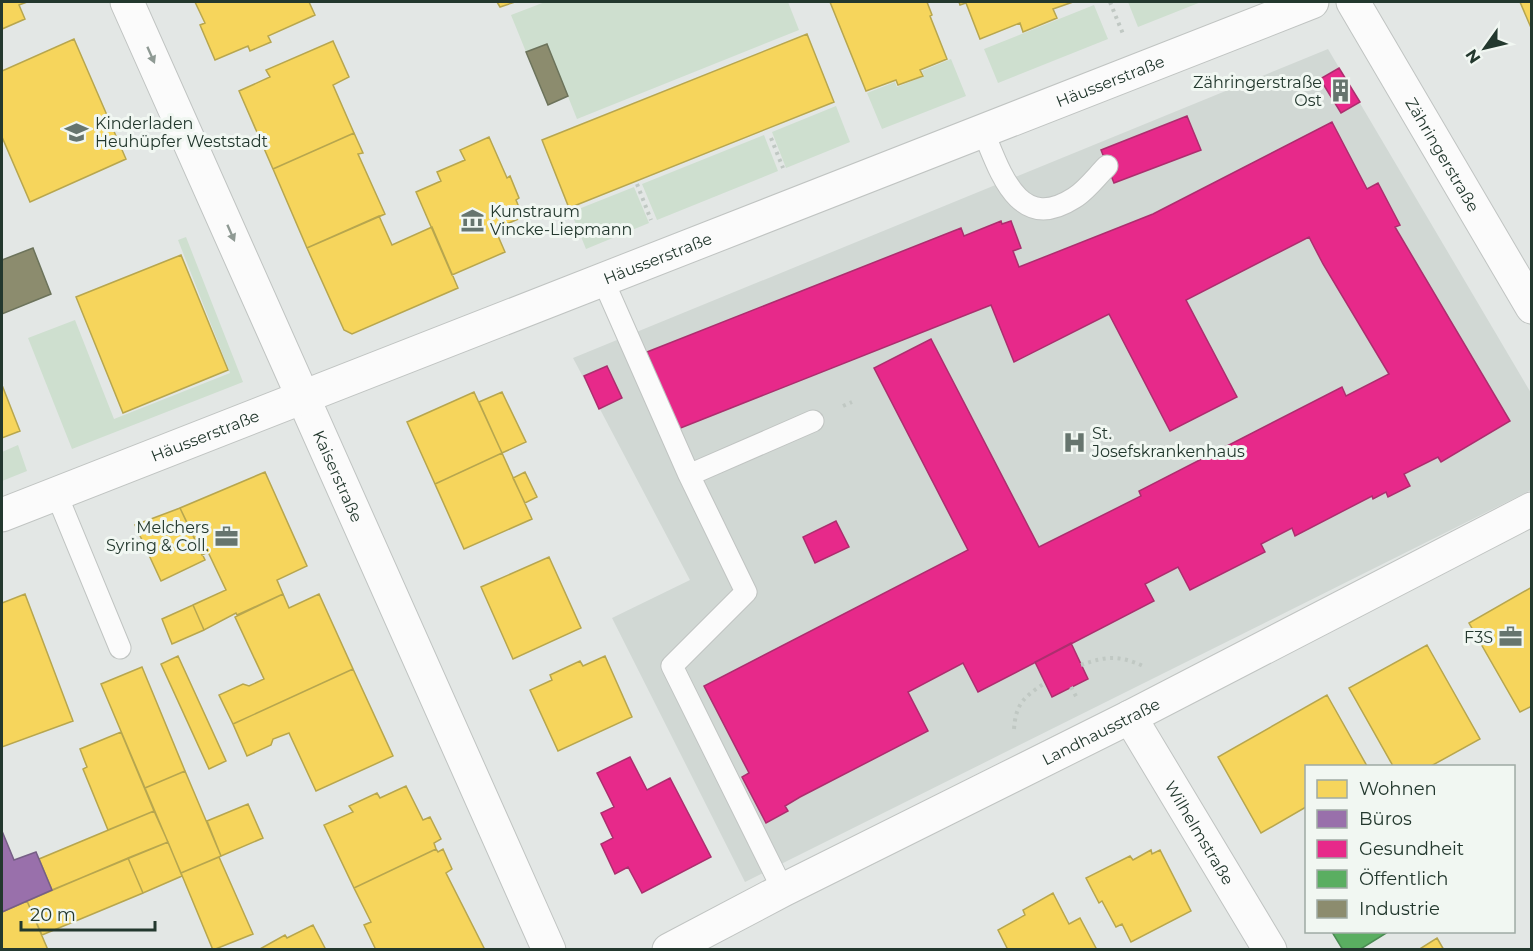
<svg xmlns="http://www.w3.org/2000/svg" width="1533" height="951" font-family="Montserrat,sans-serif">
  <style>
    .built { fill: #d1d8d4 }
    .green { fill: #cedfcf }
    .homes { fill: #f6d55c; stroke: #b7a64e; stroke-width: 1.5 }
    .offices { fill: #9970ab; stroke: #765f86; stroke-width: 1.5 }
    .health { fill: #e7298a; stroke: #ac2e6e; stroke-width: 1.5 }
    .public { fill: #5aae61; stroke: #4a8b52; stroke-width: 1.5 }
    .industry { fill: #8c8c6e; stroke: #6c735b; stroke-width: 1.5 }
    .lines { fill: none; stroke-linecap: round; stroke-linejoin: round }
    .service-casing { stroke: #c0c4c2; stroke-width: 23 }
    .minor-casing { stroke: #c0c4c2; stroke-width: 35 }
    .path { stroke: #c0c8c3; stroke-width: 4; stroke-dasharray: 3 4.5; stroke-linecap: butt }
    .service { stroke: #fbfbfb; stroke-width: 21 }
    .minor { stroke: #fbfbfb; stroke-width: 33 }
    .oneway { fill: #8f9a94 }
    .labels { text-anchor: middle; stroke-width: 6; stroke-linejoin: round; paint-order: stroke }
    .street-label { font-size: 16px; fill: #23382e; stroke: #f1f7f2 }
    .poi-label { font-size: 16px; fill: #23382e; stroke: #f1f7f2; text-anchor: end }
  </style>
  <rect width="100%" height="100%" fill="#e3e7e5"/>
  <path class="built" d="M1328,49L1531,393V490L745,882L612,618L690,580L573,358Z"/>
  <path class="green" d="M545,2H788L799,30L577,119L547,44L526,52L511,15Z
    M1128,2H1201L1138,27Z
    M1094,5L1108,39L998,83L984,49Z
    M951,59L966,96L882,129L867,93L895,82L897,87L924,76L922,71Z
    M836,106L850,142L786,168L772,132Z
    M764,135L778,171L657,220L642,184Z
    M634,187L649,223L586,249L571,212Z
    M186,237L243,382L72,449L28,338L75,320L114,419L230,373L178,240Z
    M18,445L27,471L2,481V452Z"/>
  <path class="homes" d="M2,2H27L19,5L25,19L2,29Z
    M195,2H309L315,15L268,36L271,42L250,51L248,46L215,60L200,25L205,23Z
    M497,2H515L500,7Z
    M830,2H927L932,15L930,16L947,59L920,70L923,76L898,85L896,80L866,91Z
    M959,2H1073L1053,9L1057,18L1023,32L1020,23L980,39L966,3L960,5Z
    M1520,2H1532V30Z
    M807,34L834,102L569,208L542,140Z
    M74,39L126,159L30,202L2,137V71Z
    M333,41L349,77L333,85L354,133L273,169L239,91L270,77L266,70Z
    M354,133L363,153L358,154L385,214L307,248L273,169Z
    M489,137L507,178L510,176L519,198L516,200L523,217L495,229L505,252L452,275L416,192L441,181L437,172L465,160L460,150Z
    M379,216L392,245L432,227L458,288L352,334L344,330L307,248Z
    M181,255L228,370L123,413L76,297Z
    M2,385L20,431L2,438Z
    M474,392L502,453L435,484L407,422Z
    M502,392L526,442L502,453L479,402Z
    M502,453L532,519L464,549L435,484Z
    M265,472L307,566L277,580L283,594L237,615L236,613L204,630L193,605L226,590L208,552L202,555L180,508Z
    M525,472L537,497L525,503L513,478Z
    M180,508L205,560L161,581L135,525Z
    M549,557L581,628L513,659L481,587Z
    M1532,587V706L1520,712L1469,623Z
    M25,594L73,721L2,747V603Z
    M283,594L289,608L319,594L353,669L233,724L219,695L243,684L249,686L264,679L235,617Z
    M193,605L204,630L172,644L162,619Z
    M1427,645L1480,739L1431,766H1393L1349,688Z
    M178,656L226,761L209,769L161,664Z
    M605,656L632,717L558,751L530,690L552,680L550,675L580,661L583,666Z
    M142,667L185,771L145,788L101,684Z
    M353,669L393,756L316,791L289,733L273,739L271,745L247,756L233,724Z
    M1327,695L1367,766H1306V807L1261,833L1218,757Z
    M121,732L154,811L108,830L83,769L87,767L80,749Z
    M185,771L221,856L181,873L145,788Z
    M406,786L423,820L430,817L441,839L434,843L436,849L354,888L324,825L353,812L349,806L377,793L380,798Z
    M248,804L263,838L221,856L207,821Z
    M154,811L168,842L52,890L39,859Z
    M168,842L182,876L143,893L128,858Z
    M436,849L438,852L443,849L452,869L446,873L485,950H376L364,925L371,922L354,888Z
    M1151,850L1152,854L1160,850L1191,911L1131,942L1122,924L1116,927L1102,901L1099,903L1086,878L1130,856L1133,860Z
    M219,857L253,934L213,950L181,873Z
    M128,858L143,893L42,935L27,901Z
    M1053,893L1069,924L1080,918L1097,950H1008L998,930L1025,915L1023,910Z
    M27,901L48,950H2V912Z
    M313,925L326,950H258L285,935L287,938Z
    M1437,938L1444,950H1418Z"/>
  <path class="offices" d="M2,831L14,860L36,852L52,890L2,912Z"/>
  <path class="health" d="M1339,68L1360,102L1341,113L1320,79Z
    M1187,116L1201,150L1114,183L1101,150Z
    M1332,122L1367,189L1378,183L1400,225L1395,227L1510,421L1441,462L1438,457L1404,474L1410,486L1388,497L1386,492L1373,499L1372,496L1295,536L1292,528L1261,544L1265,552L1190,590L1178,567L1145,584L1154,601L978,692L963,663L908,692L928,731L800,797L785,806L788,811L766,823L742,777L749,773L704,686L968,550L874,368L931,339L1039,547L1141,496L1139,491L1342,387L1346,396L1389,374L1323,264L1309,237L1186,300L1237,397L1170,431L1109,314L1014,362L991,305L678,429L647,352L961,228L964,236L1001,221L1002,224L1011,221L1021,248L1013,251L1019,267L1153,214Z
    M607,366L622,398L599,409L584,376Z
    M836,521L849,547L815,563L803,537Z
    M1071,643L1088,679L1052,697L1035,662Z
    M630,757L647,790L670,778L711,857L642,893L628,867L615,874L601,844L613,838L601,813L614,807L597,773Z"/>
  <path class="public" d="M1332,932H1388L1359,950H1343Z"/>
  <path class="industry" d="M547,44L568,96L548,105L526,52Z
    M33,248L51,294L2,314V260Z"/>
  <g class="lines">
    <defs>
      <path id="service" d="M983,131C1000,171 1018,234 1074,198C1086,191 1097,176 1107,166
        M603,280L689,475L746,592L672,666L783,890
        M689,475L813,421
        M56,493L120,648"/>
      <g id="minor">
        <path id="s1" d="M127,2L549,950"/>
        <path id="s2" d="M1353,2L1532,307"/>
        <path id="s3" d="M2,515L1312,2"/>
        <path id="s4" d="M1130,717L1270,950"/>
        <path id="s5" d="M669,950L783,890L1130,717L1532,509"/>
      </g>
    </defs>
    <use href="#service" class="service-casing"/>
    <use href="#minor" class="minor-casing"/>
    <path class="path" d="M1110,2L1123,34
      M771,138L783,168
      M637,184L651,220
      M843,406L852,402
      M1081,665C1106,656 1119,655 1143,666
      M1071,687L1078,700
      M1014,729C1016,703 1024,697 1045,683"/>
    <use href="#service" class="service"/>
    <use href="#minor" class="minor"/>
  </g>
  <defs><path id="oneway-solid" d="M-6-.8H1V-3.2L6.5 0L1 3.2V.8H-6Z" transform="scale(1.5)"/></defs>
  <g class="oneway">
    <use href="#oneway-solid" transform="translate(151 55) rotate(66)"/>
    <use href="#oneway-solid" transform="translate(231 233) rotate(66)"/>
  </g>
  <defs>
    <symbol id="building-bare" viewBox="-9 -9 18 18"><path d="M-4-6H4V6H1V3H-1V6H-4ZM-2.5-4.3h1.7v1.8h-1.7ZM.8-4.3h1.7v1.8H.8ZM-2.5-1h1.7V.8h-1.7ZM.8-1h1.7V.8H.8Z" fill="#66756e" stroke="#f1f7f2" stroke-width="2.5" paint-order="stroke"/></symbol>
    <symbol id="school-bare" viewBox="-9 -9 18 18"><path d="M0-5L7-2L0 1L-7-2ZM-4 1L0 2.5L4 1V4Q0 6-4 4Z" fill="#66756e" stroke="#f1f7f2" stroke-width="2.5" paint-order="stroke"/></symbol>
    <symbol id="museum-bare" viewBox="-9 -9 18 18"><path d="M0-6L6-3V-2H-6V-3ZM-5-1h2V3h-2ZM-1-1h2V3h-2ZM3-1h2V3H3ZM-6 4H6V6H-6Z" fill="#66756e" stroke="#f1f7f2" stroke-width="2.5" paint-order="stroke"/></symbol>
    <symbol id="hospital-bare" viewBox="-9 -9 18 18"><path d="M-5-5h3v3.5h4V-5h3V5h-3V1.5h-4V5h-3Z" fill="#66756e" stroke="#f1f7f2" stroke-width="2.5" paint-order="stroke"/></symbol>
    <symbol id="office-bare" viewBox="-9 -9 18 18"><path d="M-6-3h4V-5.5h4V-3h4V5H-6ZM-1-4.5V-3h2v-1.5ZM-6 0V1H6V0Z" fill="#66756e" stroke="#f1f7f2" stroke-width="2.5" paint-order="stroke"/></symbol>
  </defs>
  <g fill-rule="evenodd">
    <use href="#building-bare" x="1324" y="74" width="33" height="33"/>
    <use href="#school-bare" x="60" y="116" width="33" height="33"/>
    <use href="#museum-bare" x="456" y="204" width="33" height="33"/>
    <use href="#hospital-bare" x="1058" y="426" width="33" height="33"/>
    <use href="#office-bare" x="210" y="520" width="33" height="33"/>
    <use href="#office-bare" x="1494" y="620" width="33" height="33"/>
  </g>
  <g class="labels">
    <g class="street-label">
      <text dy="6" stroke="none"><textPath href="#s3" startOffset="1190">Häusserstraße</textPath></text>
      <text dy="6" stroke="none"><textPath href="#s2" startOffset="177">Zähringerstraße</textPath></text>
      <text dy="6" stroke="none"><textPath href="#s3" startOffset="704">Häusserstraße</textPath></text>
      <text dy="6" stroke="none"><textPath href="#s3" startOffset="218">Häusserstraße</textPath></text>
      <text dy="6" stroke="none"><textPath href="#s1" startOffset="519">Kaiserstraße</textPath></text>
      <text dy="6" stroke="none"><textPath href="#s5" startOffset="484">Landhausstraße</textPath></text>
      <text dy="6" stroke="none"><textPath href="#s4" startOffset="135">Wilhelmstraße</textPath></text>
    </g>
    <g class="poi-label">
      <text x="1322" y="88">Zähringerstraße<tspan x="1322" dy="18">Ost</tspan></text>
      <text x="95" y="129" text-anchor="start">Kinderladen<tspan x="95" dy="18">Heuhüpfer Weststadt</tspan></text>
      <text x="490" y="217" text-anchor="start">Kunstraum<tspan x="490" dy="18">Vincke-Liepmann</tspan></text>
      <text x="1092" y="439" text-anchor="start">St.<tspan x="1092" dy="18">Josefskrankenhaus</tspan></text>
      <text x="209" y="533">Melchers<tspan x="209" dy="18">Syring &amp; Coll.</tspan></text>
      <text x="1493" y="643">F3S</text>
    </g>
  </g>
  <rect width="1533" height="951" fill="none" stroke="#23382e" stroke-width="6"/>
  <rect x="1305" y="765" width="210" height="168" fill="#f1f7f2" stroke="#9faba4" stroke-width="1.5"/>
  <rect x="1317" y="780" width="30" height="18" fill="#f6d55c" stroke="#9faba4" stroke-width="1.5"/>
  <text x="1359" y="795" font-size="18" fill="#23382e">Wohnen</text>
  <rect x="1317" y="810" width="30" height="18" fill="#9970ab" stroke="#9faba4" stroke-width="1.5"/>
  <text x="1359" y="825" font-size="18" fill="#23382e">Büros</text>
  <rect x="1317" y="840" width="30" height="18" fill="#e7298a" stroke="#9faba4" stroke-width="1.5"/>
  <text x="1359" y="855" font-size="18" fill="#23382e">Gesundheit</text>
  <rect x="1317" y="870" width="30" height="18" fill="#5aae61" stroke="#9faba4" stroke-width="1.5"/>
  <text x="1359" y="885" font-size="18" fill="#23382e">Öffentlich</text>
  <rect x="1317" y="900" width="30" height="18" fill="#8c8c6e" stroke="#9faba4" stroke-width="1.5"/>
  <text x="1359" y="915" font-size="18" fill="#23382e">Industrie</text>
  <g transform="translate(1485 48) rotate(236)" stroke="#f1f7f2" stroke-width="4.5" paint-order="stroke">
  <path d="M0-4.5L10 22L0 15L-10 22Z" fill="#23382e"/>
  <text y="-9" font-size="16" font-weight="bold" text-anchor="middle" fill="#23382e">N</text>
  </g>
  <path d="M21 921v9h134v-9" fill="none" stroke="#23382e" stroke-width="3"/>
  <text x="30" y="921" font-size="18" fill="#23382e" stroke="#f1f7f2" stroke-width="4.5" paint-order="stroke">20 m</text>
</svg>
